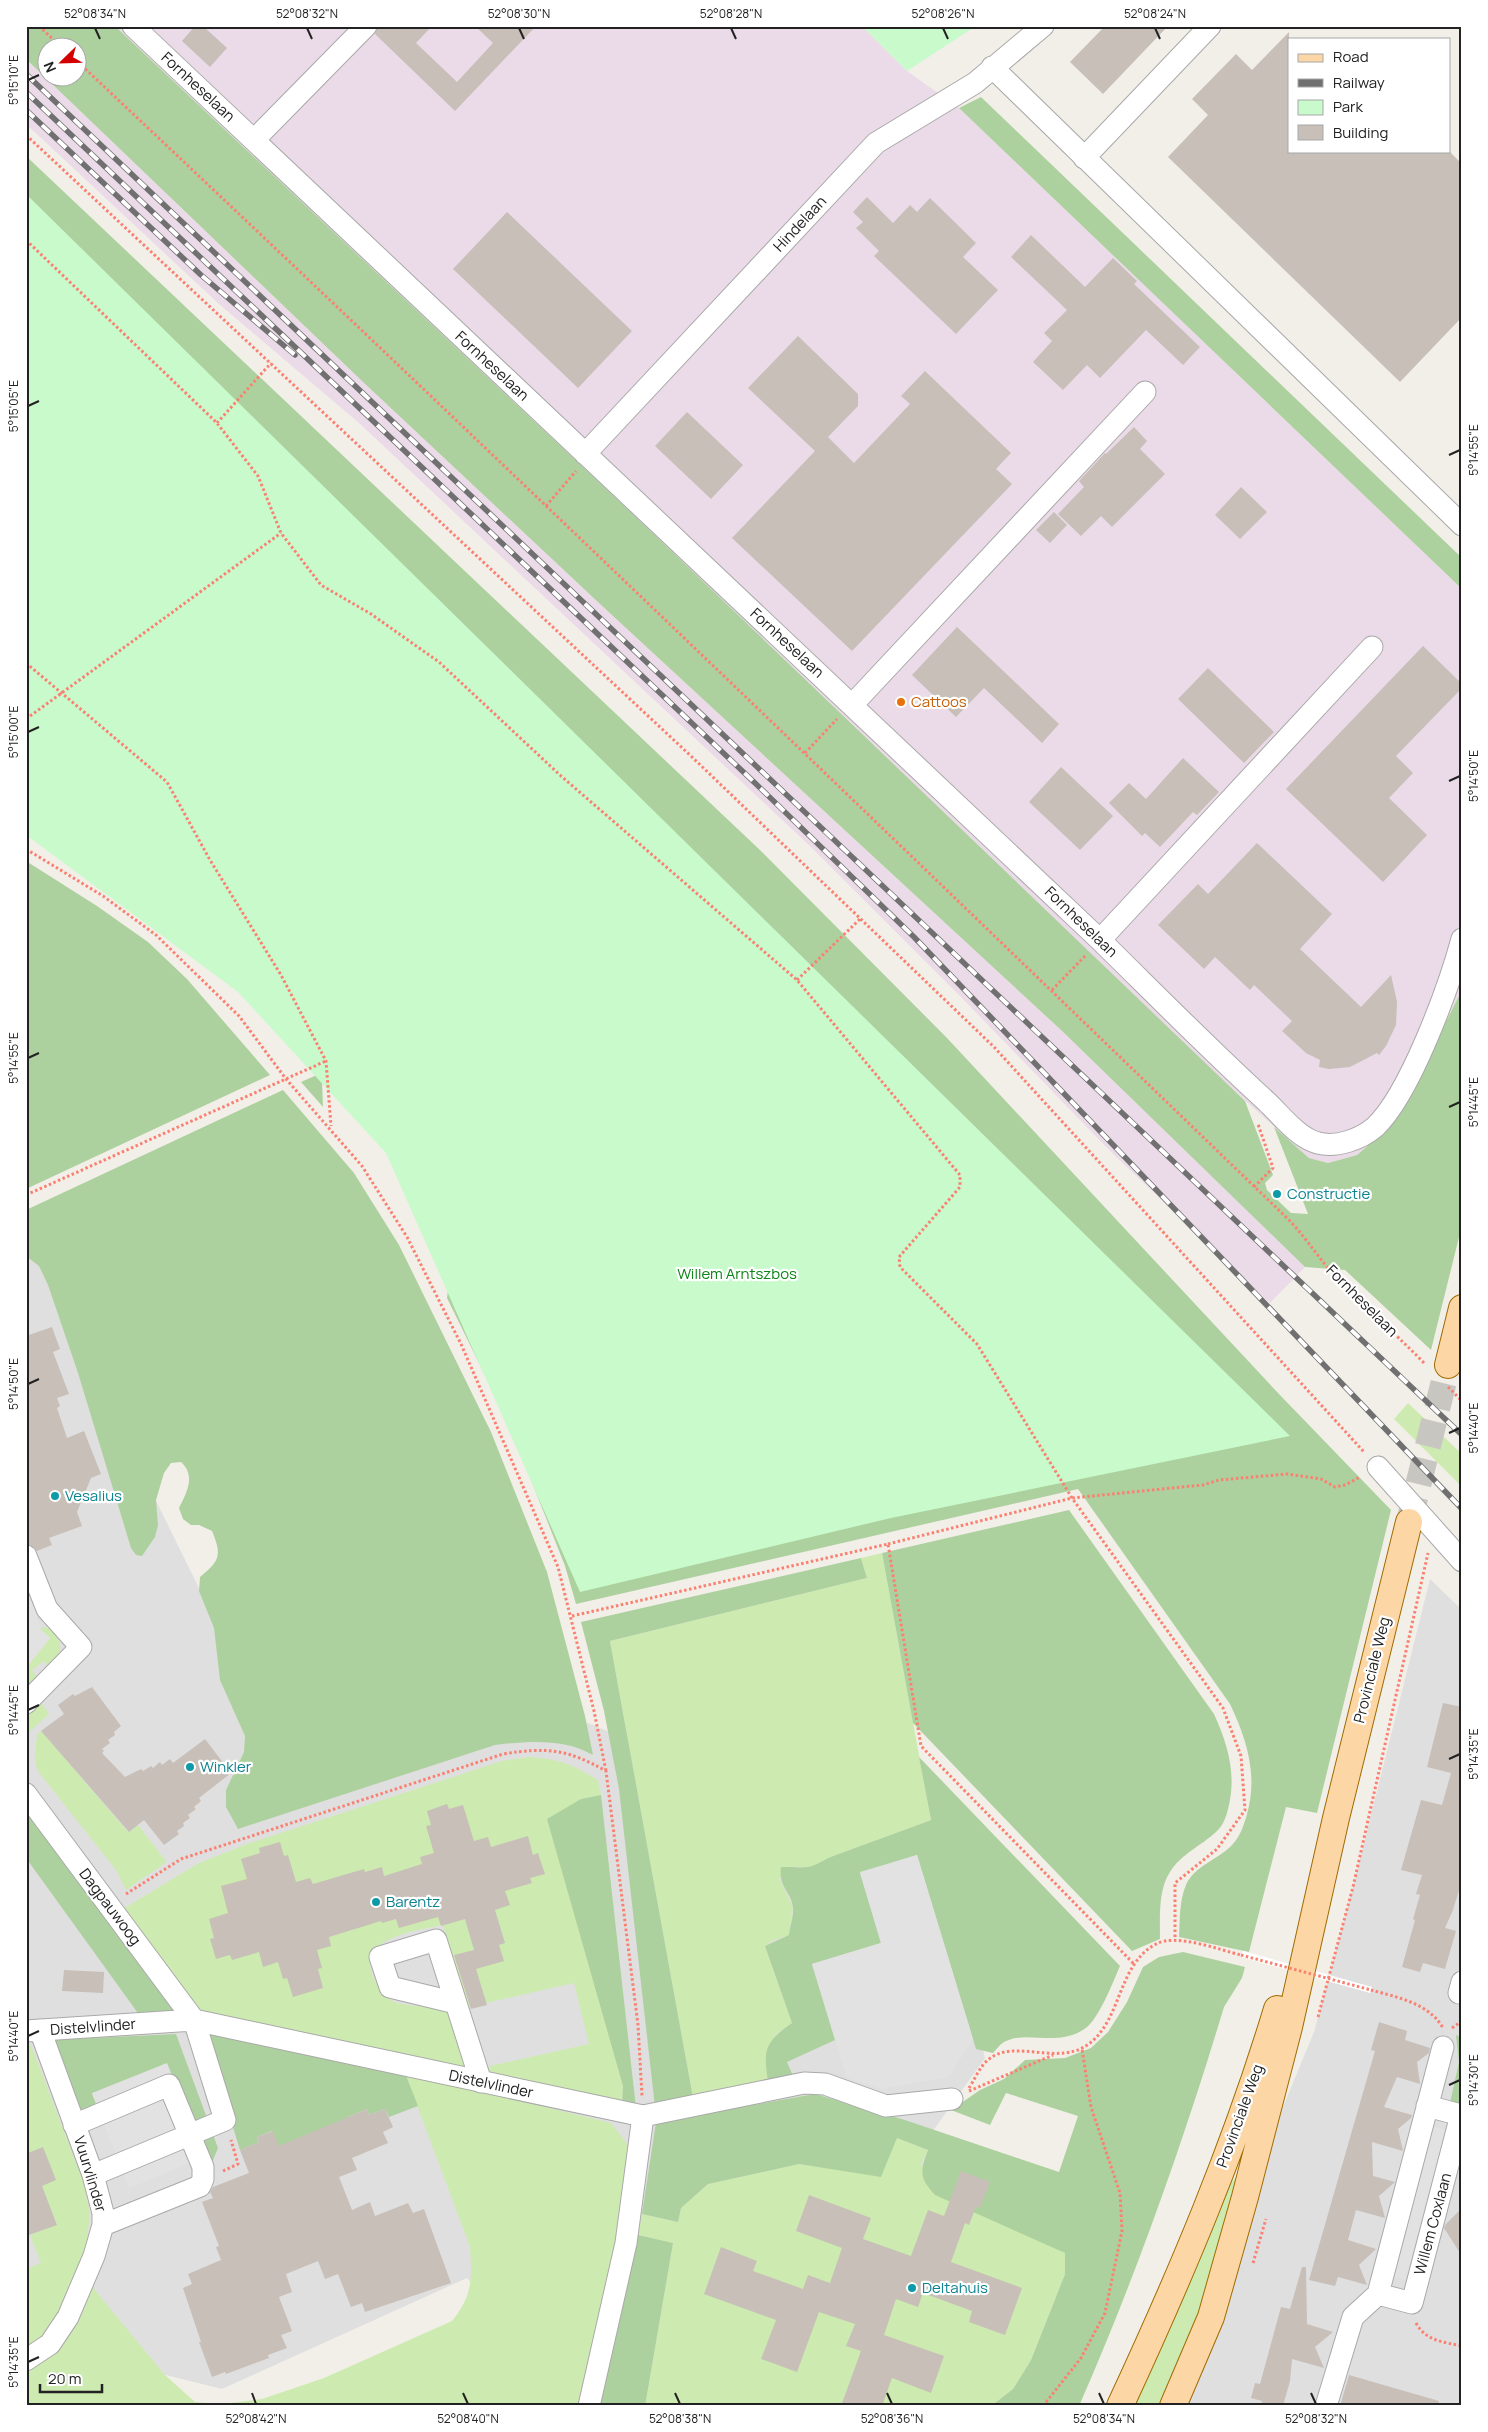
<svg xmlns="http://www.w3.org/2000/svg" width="1488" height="2432" font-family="Manrope,sans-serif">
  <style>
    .residential { fill: #e0dfdf }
    .industrial { fill: #ebdbe8 }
    .grass { fill: #cdebb0 }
    .forest { fill: #add19e; fill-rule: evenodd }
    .park { fill: #c8facc }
    .parking { fill: #e2e2e2 }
    .pier { fill: #fff }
    .building { fill: #c7bfb8 }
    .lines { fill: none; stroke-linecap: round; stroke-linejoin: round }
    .major-tunnel { stroke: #c8c6c1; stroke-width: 26; stroke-dasharray: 26 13; stroke-linecap: butt }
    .minor-casing { stroke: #a9a9a9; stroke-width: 23 }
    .major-casing { stroke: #a06b00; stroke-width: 28 }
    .path { stroke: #fa8072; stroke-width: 3; stroke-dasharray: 2.5 2.5; stroke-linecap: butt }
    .minor { stroke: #fff; stroke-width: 21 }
    .major { stroke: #fcd6a4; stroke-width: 26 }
    .rail-casing { stroke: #707070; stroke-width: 5.5 }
    .rail { stroke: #fff; stroke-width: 4; stroke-dasharray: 11; stroke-linecap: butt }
    .path-bridge { stroke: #fa8072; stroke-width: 3; stroke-dasharray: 2.5 2.5; stroke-linecap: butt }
    .ticks { fill: none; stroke: #222; stroke-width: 2 }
    .food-dot { fill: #e8710a; stroke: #fff; stroke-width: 2 }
    .culture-dot { fill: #0f9aa8; stroke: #fff; stroke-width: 2 }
    .labels { text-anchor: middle; stroke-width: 4.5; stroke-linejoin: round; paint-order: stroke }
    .street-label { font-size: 15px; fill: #222; stroke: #fff }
    .food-label { font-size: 15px; fill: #c56008; stroke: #fff; text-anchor: start }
    .culture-label { font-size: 15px; fill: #0d838f; stroke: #fff; text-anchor: start }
    .park-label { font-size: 15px; fill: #0c8416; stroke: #fff }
    .neatline { fill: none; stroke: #222; stroke-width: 2 }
    .ticks-label { font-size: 12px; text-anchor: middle; fill: #222 }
  </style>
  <rect width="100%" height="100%" fill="#f2efe9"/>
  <path class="residential" d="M26,1237L297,1787L573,1717L941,1866L985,2058L925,2142L960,2406H573L467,2278L222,2389L37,2343L26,2348Z
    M1430,1579L1462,1610V2406H1159L1314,2032L1353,1887Z"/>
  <path class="industrial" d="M115,26H862L907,71L959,108L1462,589V990L1415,1083L1386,1130L1357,1155L1328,1163L1309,1158L1229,1086L639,520Z
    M26,59L363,382L600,604L1061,1030L1305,1267L1270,1303L1110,1151L960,996L812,848L359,423L219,304L26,124Z"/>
  <path class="grass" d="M1408,1403L1462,1454V1487L1394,1419Z
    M882,1553L931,1820L828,1858C817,1864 808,1871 796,1866L779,1878L793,1907L789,1935L772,1941L765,1946L792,2023L775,2035L768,2081L693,2098L610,1641L867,1578L861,1558Z
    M44,1627C56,1628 63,1644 59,1655C57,1660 52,1665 49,1669L44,1661L32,1670L39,1680L26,1693V1668L50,1638L40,1629Z
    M41,1702L49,1714L26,1735V1718Z
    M41,1731L128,1832L138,1825L166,1861L164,1864L126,1890L116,1870L37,1770L35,1754L37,1734Z
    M529,1757C559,1759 572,1764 598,1780L601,1795L581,1799L623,2086L622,2105L490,2076V2066L589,2044L574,1983L468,2007L443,1925C417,1931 354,1937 374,1979C380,1989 385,1999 397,2003C414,2007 434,2007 451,2009L468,2071L206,2013L194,2006L121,1910L199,1863L247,1844L502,1761Z
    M31,2045L83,2181L90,2214L87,2240L74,2285L49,2333L26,2351V2269L41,2263L30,2235L57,2224L26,2154V2046Z
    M405,2073L611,2123L628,2145L622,2233L583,2406H26V2374L52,2354L89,2283L165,2375L195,2402L222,2404L262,2399L324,2378L452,2321C473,2295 472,2279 470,2247Z
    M897,2138L928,2150L921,2164L1065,2253V2274L1031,2360L1013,2389L991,2406H645L673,2243L638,2235L642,2214L678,2222L681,2208L708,2184L799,2164L829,2168Z
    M1237,2176L1242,2179L1168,2406H1130L1222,2193Z"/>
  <path class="forest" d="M26,26H115L639,520L1245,1101L1273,1175L1265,1183L1267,1190L1291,1213L1308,1214L1274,1127L1309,1158L1328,1163L1357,1155L1386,1130L1415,1083L1462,990V1225L1431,1350L1345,1270L1305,1267L1061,1030L600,604L363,382L26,59ZM48,48H78V78H48Z
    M981,97L1462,558V589L959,108Z
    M26,156L761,851L947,1038L1278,1393L1391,1510L1317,1813L1286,1807L1249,1952L1179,1937C1180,1920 1179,1901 1186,1885C1194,1866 1219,1859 1232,1845C1240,1837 1244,1825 1247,1814C1258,1775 1247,1740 1230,1704L1078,1489L576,1604L565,1566L509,1424L447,1298L458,1214L26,230Z
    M26,861L97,906L148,942L187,979L270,1075L26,1189Z
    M319,1074L322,1081L323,1107L301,1082Z
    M283,1090L354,1173L399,1245L491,1432L547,1572L585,1716L593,1755C564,1738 528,1741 495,1745L238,1829L226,1807V1790L244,1752L245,1736L220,1680L214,1628L199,1591L200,1577C220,1561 222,1555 212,1531L199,1525H191L183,1519L179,1508C187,1492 196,1476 181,1462L171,1463L164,1473L156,1500L158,1525L155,1537L142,1556L136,1555L131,1548L78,1373L48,1285L39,1266L26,1256V1210Z
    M1069,1510L1214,1714C1228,1745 1237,1775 1228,1809C1226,1817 1223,1826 1216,1832C1201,1846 1181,1854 1170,1872C1158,1890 1160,1918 1160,1939L1132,1951L913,1723L882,1553Z
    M861,1558L867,1578L610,1641L693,2098L655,2107L619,1789L604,1711L581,1622Z
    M919,1757L1120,1966C1113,1982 1100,2016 1087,2027C1059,2049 1027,2029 1004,2042C1000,2044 996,2050 993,2053L976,2049L917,1855L860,1873L881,1943L812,1964L835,2040L787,2062L793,2076L768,2081C763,2049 765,2042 792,2023L765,1946L789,1935C790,1926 794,1916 793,1907C791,1891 778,1887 781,1867C806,1866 804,1872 828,1858L931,1820Z
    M601,1795L636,2108L622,2105L623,2086L547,1819L581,1799Z
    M26,1808L176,2012L140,2016L26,1858Z
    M1183,1952L1245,1967L1242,1978L1224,2007C1183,2143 1136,2276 1079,2406H991L1013,2389L1031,2360L1065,2274V2253L935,2195C919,2178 920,2171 928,2150L897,2138L881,2177L799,2164L708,2184L681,2208L678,2222L642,2214L656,2122L815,2094L905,2120L1059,2172L1078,2116L1006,2093L990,2125L951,2110L980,2090L1004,2079L1025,2060L1065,2058L1091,2048L1108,2032L1127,2002L1143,1967L1159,1957Z
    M204,2033L405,2073L418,2106L389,2117L385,2109L369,2115L367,2109L348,2117L349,2122L283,2156L272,2131L257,2137L259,2142L240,2150Z
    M176,2034L218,2148L211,2165L92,2094L97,2106L86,2110L78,2108L50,2040Z
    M1456,2035L1462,2038V2107L1450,2103L1459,2062Z
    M638,2235L673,2243L645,2406H600Z"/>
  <path class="park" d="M862,26H976L907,71Z
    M26,194L1290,1436L891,1518L580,1592L386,1153L238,992L26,835Z"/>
  <path class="parking" d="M26,1598L34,1604L40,1629L50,1638L26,1668Z
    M917,1855L973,2039L949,2077L882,2089L847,2078L812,1964L881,1943L860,1872Z
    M167,2063L205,2157L129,2188L92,2093Z
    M1432,2126L1447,2130L1405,2280L1389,2275Z"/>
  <path class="pier" d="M1243,1951L1372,1987L1370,1993L1241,1957Z"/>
  <path class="building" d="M195,26H203L227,48L210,67L182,41Z
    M378,26H432L416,43L457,82L493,43L475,26H536L455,111L375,34Z
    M1105,26H1168L1103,94L1070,62Z
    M1289,32V151H1449L1462,164V317L1400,382L1168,157L1208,115L1192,99L1236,54L1252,70Z
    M867,197L893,223L910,205L917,212L930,198L976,243L963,257L998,290L956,334L874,256L879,251L856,228L863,222L853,212Z
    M507,212L632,331L578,388L453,269Z
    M1031,235L1085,287L1113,258L1137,281L1134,284L1200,347L1183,365L1146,330L1100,378L1087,365L1063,390L1033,362L1052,341L1044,333L1067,310L1011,257Z
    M798,336L858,394V406L828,437L854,463L910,404L901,396L925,371L1011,453L996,469L1012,484L852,651L732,538L815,451L748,388Z
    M687,412L743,465L711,499L655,446Z
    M1134,427L1147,441L1140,449L1165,474L1112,527L1101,516L1081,536L1058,514L1084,487L1079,481L1105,453L1106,454Z
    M1241,487L1267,512L1240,539L1215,515Z
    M1054,512L1067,525L1050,543L1036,530Z
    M957,627L1059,724L1042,743L984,688L956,717L912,675Z
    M1423,646L1462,684V688L1396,756L1413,773L1389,798L1427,835L1383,882L1286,789Z
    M1208,668L1274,732L1244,763L1178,699Z
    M1183,758L1219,792L1197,815L1193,812L1160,847L1145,833L1142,836L1109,803L1129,783L1146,799Z
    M1061,767L1113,816L1080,850L1029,802Z
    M1257,843L1332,914L1300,949L1361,1007L1391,975L1397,1002L1396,1025L1386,1046L1379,1055L1377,1053L1350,1067L1329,1069L1319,1067L1320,1060L1306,1053L1282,1031L1292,1021L1254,985L1250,990L1215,957L1204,969L1158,925L1198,884L1208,894Z
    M52,1327L60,1349L53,1352L69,1394L57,1398L60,1406L57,1408L67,1438L84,1431L101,1474L91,1478L77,1512L82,1526L49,1538L52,1545L37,1551L26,1542V1336Z
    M92,1687L121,1726L114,1732L115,1735L108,1740L110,1743L102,1749L104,1751L102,1753L125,1777L141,1769L143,1771L151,1766L153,1768L160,1762L162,1765L170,1759L173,1763L205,1739L231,1773L199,1798L201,1801L194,1807L196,1809L188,1815L190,1818L183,1823L184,1826L177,1831L179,1834L164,1845L144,1820L129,1832L41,1731L64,1714L58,1705L73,1694L75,1696Z
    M1443,1703L1462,1707V1880L1453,1910L1445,1928L1456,1931L1445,1969L1423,1963L1420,1972L1402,1967L1415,1920L1413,1919L1420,1895L1416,1894L1422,1875L1401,1870L1421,1800L1442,1805L1451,1773L1427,1767Z
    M447,1804L449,1809L463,1805L474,1841L488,1837L491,1847L528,1836L533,1855L538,1853L545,1874L530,1878L532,1883L505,1891L510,1905L495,1910L505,1943L499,1945L504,1961L476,1969L487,2005L471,2009L454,1955L474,1950L465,1919L441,1926L438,1917L399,1928L396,1919L382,1923L381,1921L329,1937L331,1946L317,1950L322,1968L318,1969L323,1988L293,1997L287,1978L283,1979L278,1962L263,1967L259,1952L232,1960L230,1955L216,1959L210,1939L214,1938L209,1919L228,1913L221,1886L247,1879L241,1859L260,1853L259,1848L280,1842L284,1856L288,1855L296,1882L310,1878L313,1884L364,1869L365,1872L382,1867L384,1876L422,1864L420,1857L434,1853L426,1826L431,1825L427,1811Z
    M64,1970L104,1972L103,1993L62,1991Z
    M1379,2022L1407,2031L1405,2040L1430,2048L1429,2053L1417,2062L1420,2084L1397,2077L1384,2107L1412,2115L1411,2118L1398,2129L1403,2151L1372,2142L1373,2176L1395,2182L1379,2196L1385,2218L1356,2210L1348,2240L1376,2249L1359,2265L1367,2285L1338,2277L1335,2286L1309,2280L1375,2051L1371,2050Z
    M367,2109L369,2115L385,2109L393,2127L383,2132L388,2143L352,2158L357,2170L339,2177L352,2210L370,2202L375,2216L408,2203L413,2213L424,2209L451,2283L365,2312L362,2303L351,2307L338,2274L325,2279L318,2261L286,2274L292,2292L279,2297L292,2331L281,2335L287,2348L268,2355L269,2358L226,2374L225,2372L212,2377L199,2342H201L183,2288L192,2284L188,2274L221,2260L216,2247L219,2246L202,2202L213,2198L210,2192L213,2187L249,2173L240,2150L259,2142L257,2137L273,2131L279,2146Z
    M43,2147L56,2180L42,2186L57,2225L26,2236V2150L28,2153Z
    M961,2171L990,2182L980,2208L976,2207L969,2225L965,2223L951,2262L1022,2288L1005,2335L969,2322L972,2311L923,2293L918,2307L896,2299L884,2335L944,2356L931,2393L892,2378L882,2406H841L861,2351L846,2346L855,2324L819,2312L797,2372L761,2359L776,2320L704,2294L721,2247L757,2261L753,2271L803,2289L808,2275L830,2283L842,2248L796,2231L809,2195L871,2218L863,2239L911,2256L928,2210L944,2216Z
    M1462,2208V2256L1444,2228L1445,2225Z
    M1302,2267H1306L1307,2324L1333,2332L1315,2347L1324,2368L1292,2359L1290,2381L1283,2406H1261L1262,2401L1251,2398L1255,2383L1260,2384L1281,2307L1290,2309Z
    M1349,2375L1439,2401L1438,2406H1340Z"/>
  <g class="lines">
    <path class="major-tunnel" d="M1409,1522L1448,1365"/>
    <defs>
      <path id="minor" d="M133,26L1100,940C1155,994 1209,1049 1266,1101C1281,1115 1298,1138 1318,1143C1337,1148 1361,1139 1375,1127C1410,1094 1449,987 1462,939
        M992,67L1462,525
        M254,140L366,26
        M1084,158L1210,26
        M585,454L876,143L975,83L1043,26
        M852,705L1145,392
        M1100,940L1372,647
        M1378,1467L1462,1561
        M26,1556L47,1609L81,1647L26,1703
        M26,1794L194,2020L225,2120L93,2175
        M1459,1993L1462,1982
        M456,2003L390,1987L380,1957L436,1940L481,2082
        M26,2031L194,2020L643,2116L804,2083L825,2084L886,2106L952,2099
        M74,2125L169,2085L203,2167V2179L200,2186L103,2225
        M1378,2294L1412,2303L1417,2284L1461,2115L1427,2106
        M26,2360L50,2344L68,2317L94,2256L103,2225V2213L93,2175L40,2030
        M589,2406L626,2243L643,2116
        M1326,2406L1353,2317L1378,2294L1443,2047"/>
      <path id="major" d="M1448,1365L1462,1308
        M1120,2406C1180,2277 1236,2145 1277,2009
        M1173,2406L1211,2317L1245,2197L1289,2027L1336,1818L1409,1522"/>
    </defs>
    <use href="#minor" class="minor-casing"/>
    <use href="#major" class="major-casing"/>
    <path class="path" d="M39,26L62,48
      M78,62C485,445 887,832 1289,1220C1309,1241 1323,1265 1343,1285C1370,1312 1398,1336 1424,1363
      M26,135L692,757L994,1047L1364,1452
      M26,240L217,423L258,476L281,533L321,585L371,614L439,662L561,776L797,980L960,1175V1187L899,1257L900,1267L977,1344L1072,1498L1223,1708L1241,1756L1245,1810L1217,1849L1175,1883V1939
      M217,423L271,363
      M546,506L576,471
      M26,663L167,782L210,860L281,975L326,1061L331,1126
      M26,719L281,533
      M805,753L837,719
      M26,849L103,896L156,935L239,1016L286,1079L362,1166L407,1237L461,1344L558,1567L594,1711L606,1771
      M797,980L860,919
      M1052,990L1086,955
      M1254,1187L1273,1168L1258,1124
      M26,1195L326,1061
      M1448,1387L1462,1401
      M888,1544L1072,1498L1203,1485L1219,1480L1287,1474L1321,1479L1335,1487L1345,1485L1360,1477
      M572,1616L888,1544L921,1746L1134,1964
      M126,1894L181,1859L503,1754C547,1747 567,1749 606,1771L638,2025L642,2096
      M1371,1990C1396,1997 1429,2003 1443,2028
      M1318,2017L1353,1887L1428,1553
      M1452,2028L1462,2021
      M969,2088C975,2079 980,2066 988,2060C1014,2037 1059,2068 1090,2043C1122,2018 1118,1964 1156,1944C1176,1933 1220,1950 1241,1955
      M969,2091L1053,2055
      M223,2171L238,2164L231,2140
      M1253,2263L1266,2219
      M1416,2323C1426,2341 1443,2342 1462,2346
      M1043,2406L1081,2358L1105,2313L1122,2231L1120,2193L1091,2107L1082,2049"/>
    <use href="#minor" class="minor"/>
    <use href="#major" class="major"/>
    <defs>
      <path id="rail" d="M26,74L1462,1435
        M26,92L755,783L914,937L1462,1509
        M26,110L201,275L295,355"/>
    </defs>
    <use href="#rail" class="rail-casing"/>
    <use href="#rail" class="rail"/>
    <path class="path-bridge" d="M1241,1955L1371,1990"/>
  </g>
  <path class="ticks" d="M95,28L100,39M307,28L312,39M519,28L524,39M731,28L736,39M943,28L948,39M1155,28L1160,39M28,80L39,75M28,406L39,401M1449,455L1460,450M28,732L39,727M1449,781L1460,776M28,1058L39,1053M1449,1107L1460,1102M28,1384L39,1379M1449,1433L1460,1428M28,1710L39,1705M1449,1759L1460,1754M28,2036L39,2031M1449,2085L1460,2080M28,2362L39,2357M252,2393L256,2404M463,2393L468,2404M675,2393L680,2404M887,2393L892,2404M1099,2393L1104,2404M1311,2393L1316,2404"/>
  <circle class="food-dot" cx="901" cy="702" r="5"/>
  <g class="culture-dot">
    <circle cx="1277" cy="1194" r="5"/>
    <circle cx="55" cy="1496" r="5"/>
    <circle cx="190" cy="1767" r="5"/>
    <circle cx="376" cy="1902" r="5"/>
    <circle cx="912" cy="2288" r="5"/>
  </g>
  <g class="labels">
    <g class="street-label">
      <text transform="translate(198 87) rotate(43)" y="5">Fornheselaan</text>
      <text transform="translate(800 224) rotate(-47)" y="5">Hindelaan</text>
      <text transform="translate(492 366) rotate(43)" y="5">Fornheselaan</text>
      <text transform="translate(787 643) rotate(43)" y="5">Fornheselaan</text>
      <text transform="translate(1081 922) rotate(44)" y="5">Fornheselaan</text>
      <text transform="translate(1362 1301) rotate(45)" y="5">Fornheselaan</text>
      <text transform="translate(1372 1670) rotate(-76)" y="5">Provinciale Weg</text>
      <text transform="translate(110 1907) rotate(53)" y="5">Dagpauwoog</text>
      <text transform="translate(93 2027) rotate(-4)" y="5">Distelvlinder</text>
      <text transform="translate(491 2084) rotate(12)" y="5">Distelvlinder</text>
      <text transform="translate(1240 2116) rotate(-70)" y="5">Provinciale Weg</text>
      <text transform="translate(90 2174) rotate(73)" y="5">Vuurvlinder</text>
      <text transform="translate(1433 2224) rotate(-75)" y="5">Willem Coxlaan</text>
    </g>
    <g class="food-label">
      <text x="911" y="707">Cattoos</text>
    </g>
    <g class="culture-label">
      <text x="1287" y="1199">Constructie</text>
      <text x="65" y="1501">Vesalius</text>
      <text x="200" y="1772">Winkler</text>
      <text x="386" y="1907">Barentz</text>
      <text x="922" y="2293">Deltahuis</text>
    </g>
    <g class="park-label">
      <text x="737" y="1279">Willem Arntszbos</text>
    </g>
  </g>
  <rect width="1488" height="2432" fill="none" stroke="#ffffff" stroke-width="55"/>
  <rect x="1288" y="38" width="162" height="115" fill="#ffffff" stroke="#a7a7a7"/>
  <rect x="1298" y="54" width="25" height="8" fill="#fcd6a4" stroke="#a7a7a7"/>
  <text x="1333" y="62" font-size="15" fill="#222222">Road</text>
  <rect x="1298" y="79" width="25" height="8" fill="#707070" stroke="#a7a7a7"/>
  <text x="1333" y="88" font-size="15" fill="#222222">Railway</text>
  <rect x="1298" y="100" width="25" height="15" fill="#c8facc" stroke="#a7a7a7"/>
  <text x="1333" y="112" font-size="15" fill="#222222">Park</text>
  <rect x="1298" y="125" width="25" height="15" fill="#c7bfb8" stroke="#a7a7a7"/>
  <text x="1333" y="138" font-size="15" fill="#222222">Building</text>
  <g transform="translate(62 62) rotate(247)"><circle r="24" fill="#ffffff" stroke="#a7a7a7"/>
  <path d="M0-4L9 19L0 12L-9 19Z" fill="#d40000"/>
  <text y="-8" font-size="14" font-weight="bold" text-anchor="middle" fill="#222222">N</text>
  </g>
  <path d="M40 2384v8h62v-8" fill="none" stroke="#222222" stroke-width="2.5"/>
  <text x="48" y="2384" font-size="15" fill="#222222" stroke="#ffffff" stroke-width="4" paint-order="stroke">20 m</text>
  <rect x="28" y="28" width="1432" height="2376" class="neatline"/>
  <g class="ticks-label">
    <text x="95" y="18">52°08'34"N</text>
    <text x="307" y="18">52°08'32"N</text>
    <text x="519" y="18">52°08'30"N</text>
    <text x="731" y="18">52°08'28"N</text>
    <text x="943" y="18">52°08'26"N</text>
    <text x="1155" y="18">52°08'24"N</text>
    <text transform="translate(14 80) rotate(-90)" y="4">5°15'10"E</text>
    <text transform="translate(14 406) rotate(-90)" y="4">5°15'05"E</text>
    <text transform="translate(1474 450) rotate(-90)" y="4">5°14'55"E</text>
    <text transform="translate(14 732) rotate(-90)" y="4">5°15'00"E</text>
    <text transform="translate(1474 776) rotate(-90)" y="4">5°14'50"E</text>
    <text transform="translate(14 1058) rotate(-90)" y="4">5°14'55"E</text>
    <text transform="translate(1474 1102) rotate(-90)" y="4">5°14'45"E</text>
    <text transform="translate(14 1384) rotate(-90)" y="4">5°14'50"E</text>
    <text transform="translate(1474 1428) rotate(-90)" y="4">5°14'40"E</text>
    <text transform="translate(14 1710) rotate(-90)" y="4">5°14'45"E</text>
    <text transform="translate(1474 1754) rotate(-90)" y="4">5°14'35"E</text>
    <text transform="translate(14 2036) rotate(-90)" y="4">5°14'40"E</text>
    <text transform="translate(1474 2080) rotate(-90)" y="4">5°14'30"E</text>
    <text transform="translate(14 2362) rotate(-90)" y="4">5°14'35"E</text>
    <text x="256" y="2423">52°08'42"N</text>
    <text x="468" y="2423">52°08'40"N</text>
    <text x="680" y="2423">52°08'38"N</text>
    <text x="892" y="2423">52°08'36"N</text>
    <text x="1104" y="2423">52°08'34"N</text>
    <text x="1316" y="2423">52°08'32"N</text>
  </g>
</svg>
